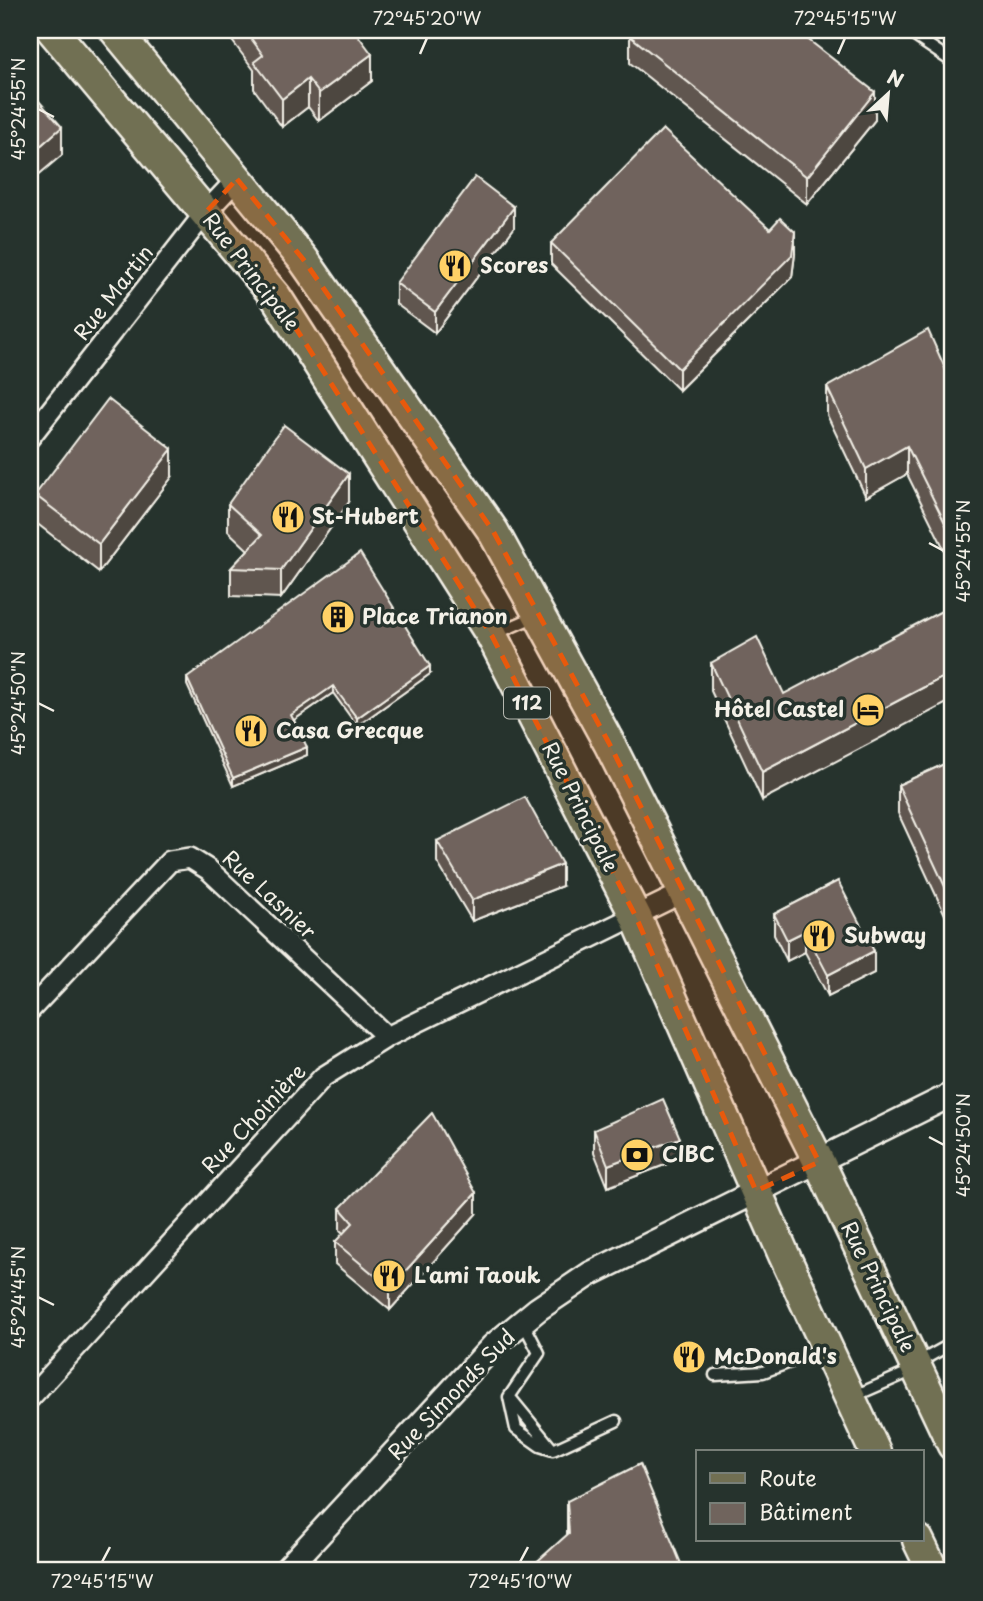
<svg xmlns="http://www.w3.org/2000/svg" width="983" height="1601" font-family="'Playpen Sans',sans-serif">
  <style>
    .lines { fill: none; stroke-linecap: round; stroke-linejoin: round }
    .service-casing { stroke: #f4f1e8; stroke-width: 15 }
    .minor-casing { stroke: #f4f1e8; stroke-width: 24 }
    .tertiary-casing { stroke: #f4f1e8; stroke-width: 28 }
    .primary-casing { stroke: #f4f1e8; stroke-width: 35 }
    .service { stroke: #26332d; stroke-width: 10 }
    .minor { stroke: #26332d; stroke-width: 19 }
    .tertiary { stroke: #26332d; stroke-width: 23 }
    .primary { stroke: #716f52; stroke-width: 30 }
    .wall { fill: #605650; stroke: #f4f1e8; stroke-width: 2 }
    .shaded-wall { fill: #4e4641; stroke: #f4f1e8; stroke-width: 2 }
    .building { fill: #70645d; stroke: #f4f1e8; stroke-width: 2 }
    .marked { fill: #e8590c; fill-opacity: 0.2; stroke: #e8590c; stroke-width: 5; stroke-dasharray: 14 9; stroke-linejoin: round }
    .ticks { fill: none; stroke: #f4f1e8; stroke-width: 2.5 }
    .labels { text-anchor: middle; stroke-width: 7; stroke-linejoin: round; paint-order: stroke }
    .shield { fill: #26332d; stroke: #b6b8b0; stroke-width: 2 }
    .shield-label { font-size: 19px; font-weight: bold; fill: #f4f1e8 }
    .poi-label { font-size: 21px; font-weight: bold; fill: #f4f1e8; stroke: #26332d; text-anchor: start }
    .street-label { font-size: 21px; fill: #f4f1e8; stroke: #26332d }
    .neatline { fill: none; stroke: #f4f1e8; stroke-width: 2.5 }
    .ticks-label { font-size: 18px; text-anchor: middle; fill: #f4f1e8 }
  </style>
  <rect width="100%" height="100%" fill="#26332d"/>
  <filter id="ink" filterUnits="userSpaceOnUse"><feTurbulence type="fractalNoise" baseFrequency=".0143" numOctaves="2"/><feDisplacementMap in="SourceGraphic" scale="14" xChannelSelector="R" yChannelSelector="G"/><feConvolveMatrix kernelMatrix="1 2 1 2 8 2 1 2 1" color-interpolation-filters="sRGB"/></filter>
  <g filter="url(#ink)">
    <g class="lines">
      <defs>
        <path id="service" d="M906,30L953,62
          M495,634L536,616
          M523,1322L539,1353L509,1397L516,1429L540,1446L553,1450L616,1421
          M917,1363L953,1343
          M715,1375L763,1372L826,1349
          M852,1397L916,1369
          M512,1400L553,1450"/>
        <path id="minor" d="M30,437L205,213L237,179
          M30,1010L170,861L190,858L209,870L387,1037
          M30,1398L323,1077L387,1037L684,892"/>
        <path id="tertiary" d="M285,1571L493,1346L538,1309L590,1274L953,1094"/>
        <path id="primary" d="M52,30L276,297L492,636L636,917L784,1255L875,1452
          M115,30L303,259L493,531L609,743L819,1162L953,1445
          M918,1540L933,1571"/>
      </defs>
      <use href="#service" class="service-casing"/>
      <use href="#minor" class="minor-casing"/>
      <use href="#tertiary" class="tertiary-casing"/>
      <use href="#primary" class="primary-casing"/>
      <use href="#service" class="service"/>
      <use href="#minor" class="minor"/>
      <use href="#tertiary" class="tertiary"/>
      <use href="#primary" class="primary"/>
    </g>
    <path class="wall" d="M224,30H354L372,81L319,121L308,107L282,127L254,89V70Z
      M630,36L875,120L807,204L630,63Z
      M514,228L435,333L396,304V283Z
      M551,243L795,254L792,277L679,390L551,264Z
      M953,386V567L907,474L866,497L827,415V387Z
      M172,477L99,572L35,522V495Z
      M349,502L281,598L231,596V568L248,550L228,531V504Z
      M711,663L784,694L762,800L711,691Z
      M430,674L357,726L333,693L294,720L307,755L233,786L187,685V678Z
      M953,760V932L898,813V785Z
      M437,841L562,886L472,921L437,862Z
      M838,881L874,973L828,996L805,952L787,961L774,935V914Z
      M594,1130L680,1159L608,1187L594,1152Z
      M953,1143V1187L947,1174V1146Z
      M340,1208L476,1214L390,1310L335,1264V1242L344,1234L340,1230Z
      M953,1231V1267L950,1260V1233Z
      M567,1501L684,1571L567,1535Z"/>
    <path class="shaded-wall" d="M372,54V81L319,121V93Z
      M308,79V107L282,127V99Z
      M875,92V120L807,204V177Z
      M62,127V155L30,182V155Z
      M514,207V228L435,333V312Z
      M795,232V254L792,277L679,390V369Z
      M907,446V474L866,497V469Z
      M172,449V477L99,572V544Z
      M349,474V502L281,598V570Z
      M430,666V674L357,726V718Z
      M953,672V700L762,800V772Z
      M333,686V693L291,722V715Z
      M307,747V755L233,786V778Z
      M562,864V886L472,921V900Z
      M805,931V952L787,961V940Z
      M874,951V973L828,996V975Z
      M680,1138V1159L608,1187V1165Z
      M476,1193V1214L390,1310V1288Z"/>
    <path class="building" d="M245,30H354L372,54L319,93L308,79L282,99L254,62L263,55Z
      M634,30H796L875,92L807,177L630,36Z
      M30,91L62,127L30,155Z
      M663,129L770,229L780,218L795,232L792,255L679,369L551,243Z
      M475,177L514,207L435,312L396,283Z
      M928,330L953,386V539L907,446L866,469L827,387Z
      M108,399L172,449L99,544L35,495Z
      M284,425L349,474L281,570L231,568L262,535L228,504Z
      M360,553L430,666L357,718L333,686L291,715L307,747L233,778L187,678Z
      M953,605V672L762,772L711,663L757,637L784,694Z
      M953,760V904L898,785Z
      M525,797L562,864L472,900L437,841Z
      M838,881L874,951L828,975L805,931L787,940L774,914Z
      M663,1099L680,1138L608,1165L594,1130Z
      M432,1113L476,1193L390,1288L335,1242L353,1223L340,1208Z
      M953,1143V1159L947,1146Z
      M640,1464L684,1571H528L532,1566L569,1533L567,1501Z"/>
  </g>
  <path class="marked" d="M237,179L303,259L493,531L609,743L819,1162L756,1191L636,917L492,636L276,297L205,213Z"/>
  <path class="ticks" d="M420,54L427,38M838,54L845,38M38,109L54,117M929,543L944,551M38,703L54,711M929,1137L944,1145M38,1297L54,1305M102,1562L110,1547M520,1562L528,1547"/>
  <defs>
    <symbol id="restaurant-disc" viewBox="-11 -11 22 22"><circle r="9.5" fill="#ffd166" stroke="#26332d"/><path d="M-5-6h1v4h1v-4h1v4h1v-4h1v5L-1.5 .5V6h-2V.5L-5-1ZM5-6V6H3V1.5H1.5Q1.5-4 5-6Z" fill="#111"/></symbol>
    <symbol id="building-disc" viewBox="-11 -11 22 22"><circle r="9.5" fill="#ffd166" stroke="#26332d"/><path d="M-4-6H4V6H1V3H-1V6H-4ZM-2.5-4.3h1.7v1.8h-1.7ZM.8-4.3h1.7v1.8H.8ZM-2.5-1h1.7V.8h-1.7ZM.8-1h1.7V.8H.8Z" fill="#111"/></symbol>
    <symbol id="hotel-disc" viewBox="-11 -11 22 22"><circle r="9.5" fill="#ffd166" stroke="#26332d"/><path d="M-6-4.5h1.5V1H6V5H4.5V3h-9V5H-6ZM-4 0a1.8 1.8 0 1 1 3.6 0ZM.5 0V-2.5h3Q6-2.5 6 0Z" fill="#111"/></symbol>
    <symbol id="bank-disc" viewBox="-11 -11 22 22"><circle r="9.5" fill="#ffd166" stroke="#26332d"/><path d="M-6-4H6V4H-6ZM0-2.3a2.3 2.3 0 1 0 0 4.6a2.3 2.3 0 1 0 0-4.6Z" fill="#111"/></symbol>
  </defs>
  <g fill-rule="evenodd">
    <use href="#restaurant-disc" x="436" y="247" width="38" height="38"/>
    <use href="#restaurant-disc" x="269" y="498" width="38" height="38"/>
    <use href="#building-disc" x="319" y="598" width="38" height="38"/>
    <use href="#hotel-disc" x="849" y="691" width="38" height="38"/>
    <use href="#restaurant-disc" x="232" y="712" width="38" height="38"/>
    <use href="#restaurant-disc" x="800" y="917" width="38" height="38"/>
    <use href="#bank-disc" x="618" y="1136" width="38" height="38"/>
    <use href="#restaurant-disc" x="370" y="1257" width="38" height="38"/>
    <use href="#restaurant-disc" x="670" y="1338" width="38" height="38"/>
  </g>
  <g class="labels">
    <rect class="shield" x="504" y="687.5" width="46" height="31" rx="5"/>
    <g class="shield-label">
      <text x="527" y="710">112</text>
    </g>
    <g class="poi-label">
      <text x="480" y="273">Scores</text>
      <text x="312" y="524">St-Hubert</text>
      <text x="362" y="624">Place Trianon</text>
      <text x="844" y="717" text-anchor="end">Hôtel Castel</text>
      <text x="276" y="738">Casa Grecque</text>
      <text x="844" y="943">Subway</text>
      <text x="662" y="1162">CIBC</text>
      <text x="414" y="1283">L'ami Taouk</text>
      <text x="714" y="1364">McDonald's</text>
    </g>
    <g class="street-label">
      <text transform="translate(251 272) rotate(52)" y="7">Rue Principale</text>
      <text transform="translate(114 293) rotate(-52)" y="7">Rue Martin</text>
      <text transform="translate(580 807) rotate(63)" y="7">Rue Principale</text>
      <text transform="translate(269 895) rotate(43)" y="7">Rue Lasnier</text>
      <text transform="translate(254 1119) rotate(-47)" y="7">Rue Choinière</text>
      <text transform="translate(878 1287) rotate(64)" y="7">Rue Principale</text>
      <text transform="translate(452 1395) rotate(-46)" y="7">Rue Simonds Sud</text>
    </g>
  </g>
  <rect width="983" height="1601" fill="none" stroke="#26332d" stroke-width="77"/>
  <rect x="696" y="1450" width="228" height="91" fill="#26332d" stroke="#787f78" stroke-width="2"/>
  <rect x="710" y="1473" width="35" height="10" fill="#716f52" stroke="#787f78" stroke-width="2"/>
  <text x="759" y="1486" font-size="21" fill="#f4f1e8">Route</text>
  <rect x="710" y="1503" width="35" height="21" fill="#70645d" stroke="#787f78" stroke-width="2"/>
  <text x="759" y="1520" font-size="21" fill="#f4f1e8">Bâtiment</text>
  <g transform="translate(888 94) rotate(26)" stroke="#26332d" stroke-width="5" paint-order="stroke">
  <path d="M0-5L12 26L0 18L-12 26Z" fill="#f4f1e8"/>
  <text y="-10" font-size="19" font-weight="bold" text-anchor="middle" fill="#f4f1e8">N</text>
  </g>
  <rect x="38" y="38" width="906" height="1524" class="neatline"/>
  <g class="ticks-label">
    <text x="427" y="25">72°45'20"W</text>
    <text x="845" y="25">72°45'15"W</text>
    <text transform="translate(19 109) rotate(-90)" y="6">45°24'55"N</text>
    <text transform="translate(964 551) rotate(-90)" y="6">45°24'55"N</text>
    <text transform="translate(19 703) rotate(-90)" y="6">45°24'50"N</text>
    <text transform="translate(964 1145) rotate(-90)" y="6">45°24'50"N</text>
    <text transform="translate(19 1297) rotate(-90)" y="6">45°24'45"N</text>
    <text x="102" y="1588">72°45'15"W</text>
    <text x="520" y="1588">72°45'10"W</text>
  </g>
</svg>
